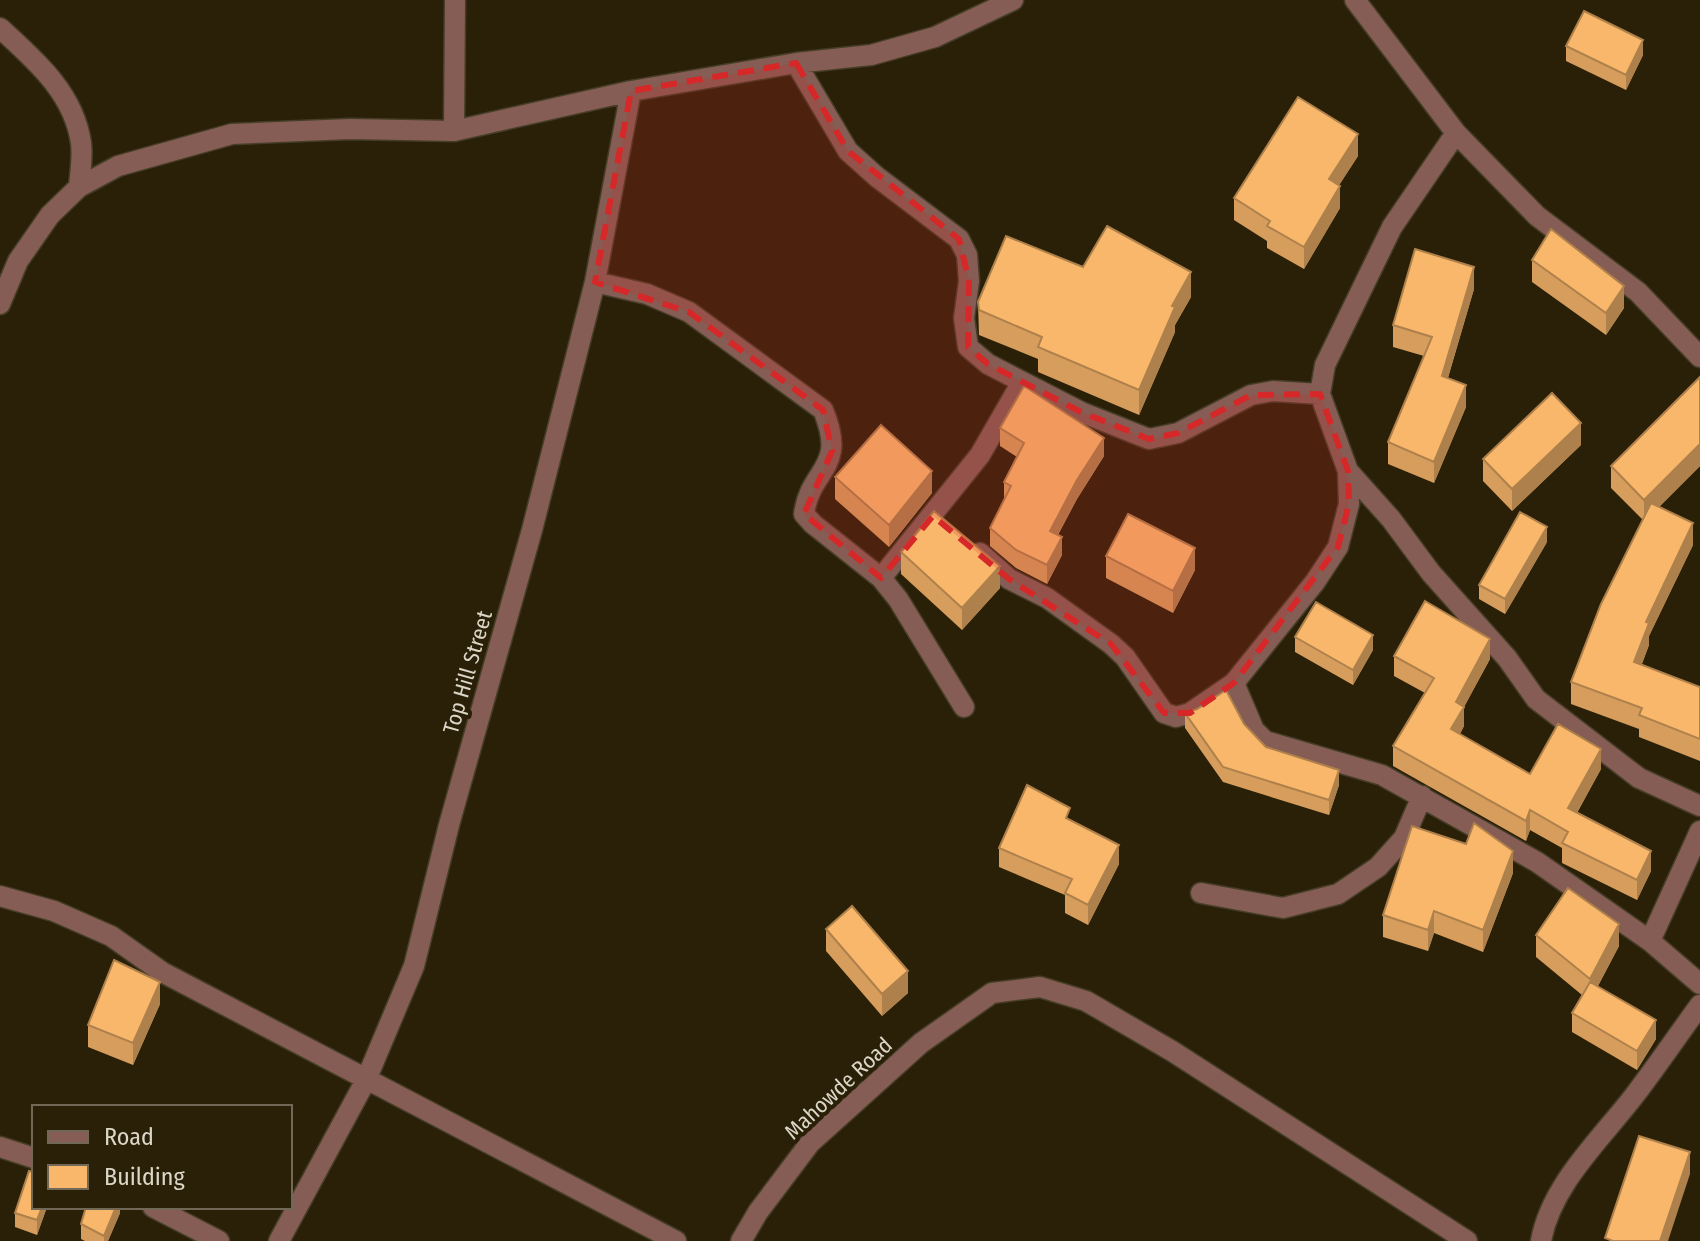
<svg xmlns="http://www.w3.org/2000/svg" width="1700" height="1241" font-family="'Fira Sans Condensed',sans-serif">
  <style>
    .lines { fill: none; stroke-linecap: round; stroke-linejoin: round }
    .minor-casing { stroke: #463d27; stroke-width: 23 }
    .minor { stroke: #855d54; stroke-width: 20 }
    .wall { fill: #d69d5c }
    .shaded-wall { fill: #ae804b }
    .building { fill: #f9b76b; stroke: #ae804b; stroke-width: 2 }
    .marked { fill: #d62828; fill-opacity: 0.2; stroke: #d62828; stroke-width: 6; stroke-dasharray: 16 10; stroke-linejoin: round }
    .labels { text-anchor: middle; stroke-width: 8; stroke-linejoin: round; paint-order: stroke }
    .street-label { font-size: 22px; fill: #dcd6c8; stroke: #2a2008 }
  </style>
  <rect width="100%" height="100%" fill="#2a2008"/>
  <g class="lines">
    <defs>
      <path id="minor" d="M1355,0L1456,133L1392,227L1325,365L1320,394L1348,471L1349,504L1338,547L1315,582L1234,683L1254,730L1265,741L1382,775L1537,862L1650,941
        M0,28C35,60 74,93 81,143C83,157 80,173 79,187
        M796,63L848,151L877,177L959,239L967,255L969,281L964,318L968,347L988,364L1081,412L1149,439L1178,433L1251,395L1273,391L1320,394
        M454,131L455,0
        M1456,133L1537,216L1638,292L1700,357
        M595,282L647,294L689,312L823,410C848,470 810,467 804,514L813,524L881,578L898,599L964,707
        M0,304L18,261L50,215L79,187L118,166L232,134L350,129L454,131L631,91L796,63L871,55L935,37L1013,0
        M1348,471L1391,519L1431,573L1507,658L1536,699L1639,778L1700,806
        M980,553L1009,579L1047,598L1111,644L1125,657L1164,713L1176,717L1190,713L1234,683
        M881,578L980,455L1022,382
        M1700,831L1650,941L1700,984
        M1201,893L1283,908L1338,894L1378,867L1404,838L1422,796
        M0,896L54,911L111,936L162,972L676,1241
        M0,1147L34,1158
        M153,1207L219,1241
        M279,1241L366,1080L414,966L449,825L532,530L595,282L631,91
        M741,1241L758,1212L810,1143L921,1043L992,993L1040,987L1086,1001L1172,1051L1467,1241
        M1541,1241C1551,1185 1600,1140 1634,1096C1657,1066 1678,1035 1700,1005"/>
    </defs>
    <use href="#minor" class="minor-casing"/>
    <use href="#minor" class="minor"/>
  </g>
  <path class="wall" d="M1566,46L1643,55L1626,90L1566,61Z
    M1358,156L1339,185L1340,208L1304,269L1267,248V241L1234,220V198Z
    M1532,260L1624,308L1606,335L1532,282Z
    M1083,267L1191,297L1175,325V332L1139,415L1038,372V359L979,335L978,302Z
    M1474,289L1448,378L1466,407L1434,483L1388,464V442L1424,356L1393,347V325Z
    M1700,377V466L1659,507L1693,545L1649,636V645L1642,664L1700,687V761L1639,737V729L1571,704V682L1643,520L1611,488V466Z
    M1000,428L1104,456L1077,499L1058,535L1062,555L1047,584L1016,568L990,546V528L1004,500V482L1017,457L1000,446Z
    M1581,445L1512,511L1483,481V459Z
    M835,477L932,493L889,547L835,499Z
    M1547,542L1505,614L1479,599V585Z
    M901,552L1000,588L962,630L901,574Z
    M1106,556L1195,570L1173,613L1106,578Z
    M1295,637L1373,650L1353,685L1295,652Z
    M1394,656L1490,659L1464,707V726L1460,734L1530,774L1601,769L1577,813L1651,871L1637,900L1562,863V848L1530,830L1526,841L1393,766V746L1425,693L1394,676Z
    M1185,713L1244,724L1266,747L1339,785L1329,815L1223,782L1185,728Z
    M1070,820L1119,864L1088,925L1065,913V895L999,867V848Z
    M1513,873L1483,952L1434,933L1428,951L1383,937V915Z
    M826,929L908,993L882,1016L826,951Z
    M1536,935L1619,946L1598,986L1656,1039L1637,1070L1572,1032V1013L1582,995L1536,957Z
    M160,1004L133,1065L88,1047V1025Z
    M34,1207H47L37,1235L15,1227V1213Z
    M120,1207V1213L108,1241H85L81,1239V1224Z"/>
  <path class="shaded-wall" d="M1643,40V55L1626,90V75Z
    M1358,134V156L1329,201V179Z
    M1340,186V208L1304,269V247Z
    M1474,267V289L1442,397V376Z
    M1191,272V297L1175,325V332L1139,415V390L1172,306Z
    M1624,286V308L1606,335V313Z
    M1466,385V407L1434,483V462Z
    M1581,423V445L1512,511V489Z
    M1104,438V456L1077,499L1050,549V531L1077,480Z
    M1700,444V466L1644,522V500Z
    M932,471V493L889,547V525Z
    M1693,523V545L1649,636V645L1634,684V662L1646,622Z
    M1547,527V542L1505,614V599Z
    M1062,537V555L1047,584V565Z
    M1195,548V570L1173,613V591Z
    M1000,566V588L962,630V608Z
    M1373,635V650L1353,685V670Z
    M1490,639V659L1459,716L1464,707V726L1451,749V729L1456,702Z
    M1601,749V769L1568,828V808Z
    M1339,770V785L1329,815V800Z
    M1530,810V830L1526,841V821Z
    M1119,845V864L1088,925V905Z
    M1513,851V873L1483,952V930Z
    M1651,851V871L1637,900V880Z
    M1434,911V933L1428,951V930Z
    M1619,924V946L1590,1001V979Z
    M908,971V993L882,1016V994Z
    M160,982V1004L133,1065V1043Z
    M1656,1020V1039L1637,1070V1051Z
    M1690,1152V1174L1668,1241H1660Z
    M42,1207H47L37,1235V1220Z
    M116,1207H120V1213L108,1241H104V1236Z"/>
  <path class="building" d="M1584,11L1643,40L1626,75L1566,46Z
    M1298,97L1358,134L1329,179L1340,186L1304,247L1267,226L1270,221L1234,198Z
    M1107,226L1191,272L1172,306L1175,307L1139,390L1038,347L1042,337L979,310L978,302L1006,236L1083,267Z
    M1551,229L1624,286L1606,313L1532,260Z
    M1415,249L1474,267L1442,376L1466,385L1434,462L1388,442L1432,337L1393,325Z
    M1700,377V444L1644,500L1611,466Z
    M1024,386L1104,438L1077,480L1050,531L1062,537L1047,565L1016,550L990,528L1011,486L1004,482L1024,443L1000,428Z
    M1552,393L1581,423L1512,489L1483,459Z
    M881,425L932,471L889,525L835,477Z
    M1651,503L1693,523L1646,622L1649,623L1634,662L1700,687V739L1639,715L1642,708L1571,682L1601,604Z
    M934,511L1000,566L962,608L901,552Z
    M1520,512L1547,527L1505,599L1479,585Z
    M1128,514L1195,548L1173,591L1106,556Z
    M1425,601L1490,639L1456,702L1464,707L1451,729L1530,774L1558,724L1601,749L1568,808L1651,851L1637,880L1562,843L1568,832L1530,810L1526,821L1393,746L1434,678L1394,656Z
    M1316,602L1373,635L1353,670L1295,637Z
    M1226,690L1244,724L1266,747L1339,770L1329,800L1223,767L1185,713L1197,709Z
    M1027,785L1070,808L1066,818L1119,845L1088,905L1065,893L1072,879L999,848Z
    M1474,823L1513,851L1483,930L1434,911L1428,930L1383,915L1412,826L1466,844Z
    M1568,888L1619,924L1590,979L1536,935Z
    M852,906L908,971L882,994L826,929Z
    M114,960L160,982L133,1043L88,1025Z
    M1590,982L1656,1020L1637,1051L1572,1013Z
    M1639,1136L1690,1152L1660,1241H1613L1605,1238Z
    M29,1171L34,1172V1207H42L37,1220L15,1213Z
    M86,1207H116L104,1236L81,1224Z"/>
  <path class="marked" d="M796,63L848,151L959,239L969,281L968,347L988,364L1081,412L1149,439L1178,433L1251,395L1320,394L1348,471L1349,504L1338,547L1234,683L1190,713H1164L1111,644L1009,579L933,516L881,578L804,514L832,451L823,410L689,312L595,282L631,91Z"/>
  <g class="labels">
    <g class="street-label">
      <text transform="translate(467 672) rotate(-74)" y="8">Top Hill Street</text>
      <text transform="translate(838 1088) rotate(-43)" y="8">Mahowde Road</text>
    </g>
  </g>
  <rect x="32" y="1105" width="260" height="104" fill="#2a2008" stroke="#716955" stroke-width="2"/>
  <rect x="48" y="1131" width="40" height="12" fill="#855d54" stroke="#716955" stroke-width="2"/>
  <text x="104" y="1145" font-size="24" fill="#dcd6c8">Road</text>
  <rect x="48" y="1165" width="40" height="24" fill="#f9b76b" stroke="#716955" stroke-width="2"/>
  <text x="104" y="1185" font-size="24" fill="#dcd6c8">Building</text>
</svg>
